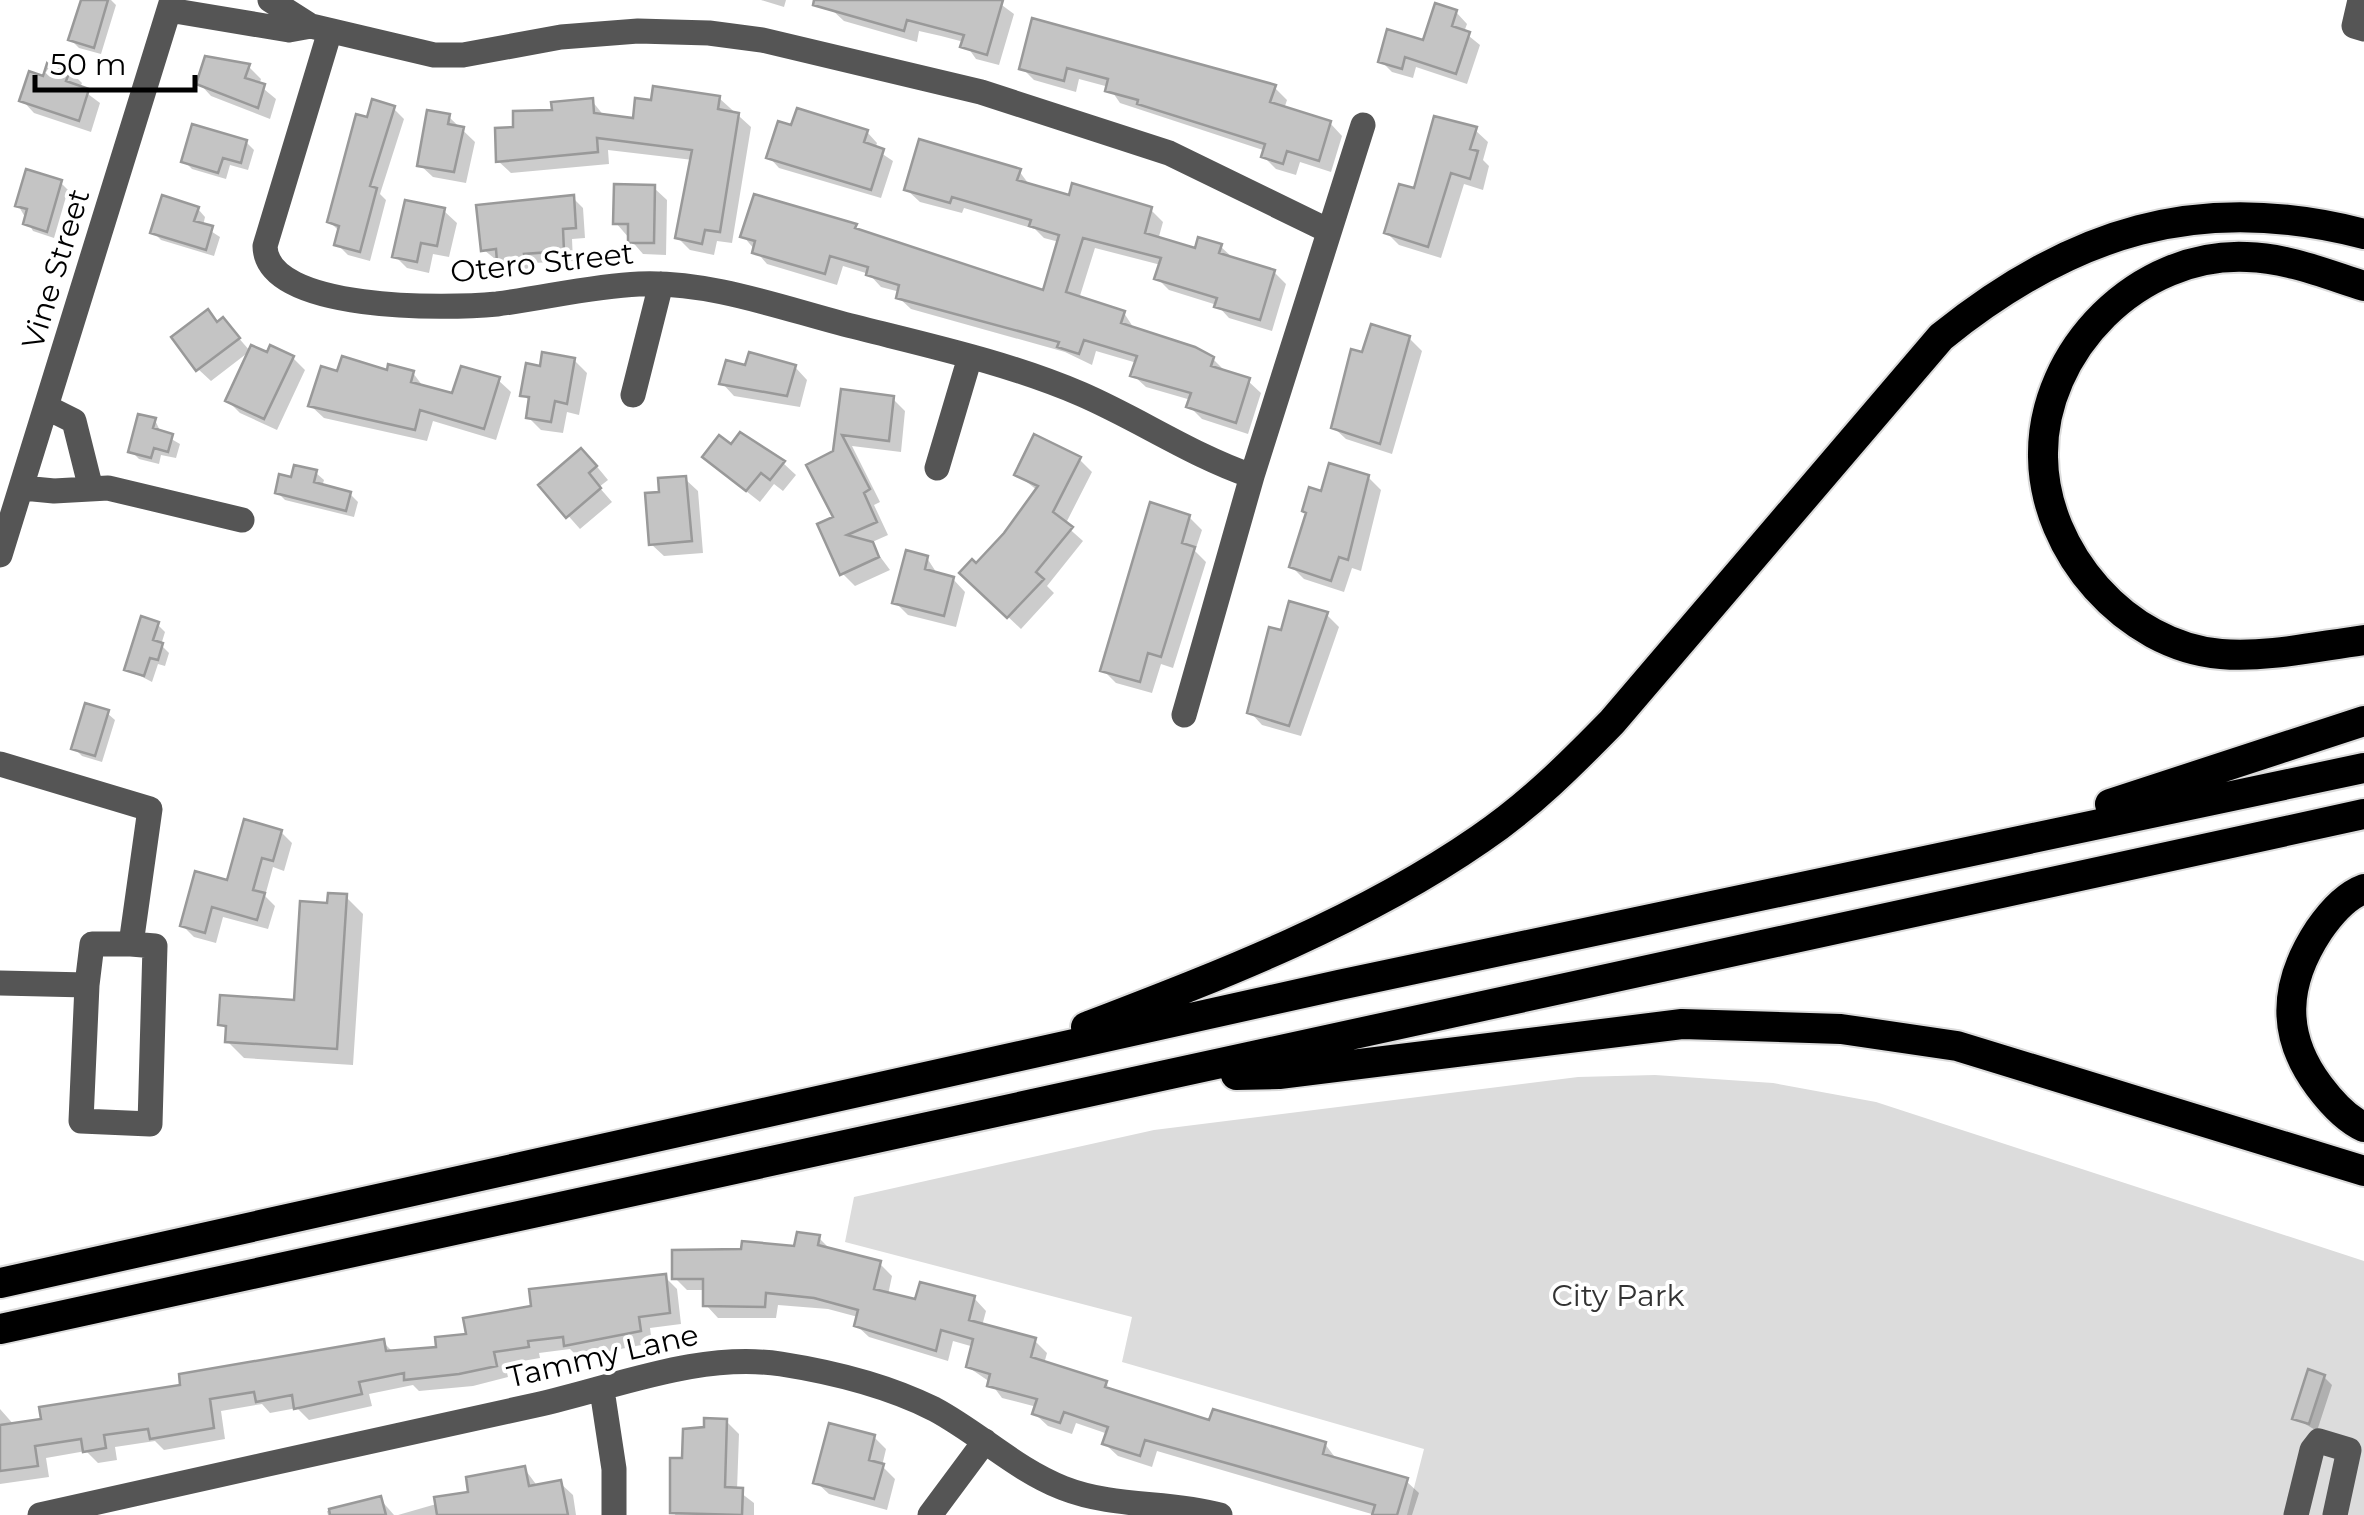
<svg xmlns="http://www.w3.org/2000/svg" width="2364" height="1515" font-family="Montserrat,sans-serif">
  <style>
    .green { fill: #dcdcdc }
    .shadow { fill: #0003 }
    .building { fill: #c4c4c4; stroke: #999; stroke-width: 2.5 }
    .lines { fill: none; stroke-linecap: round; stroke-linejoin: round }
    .highway-casing { stroke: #dbdbdb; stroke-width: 34 }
    .minor { stroke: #555; stroke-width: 25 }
    .highway { stroke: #000; stroke-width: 30 }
    .labels { text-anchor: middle; stroke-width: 8; stroke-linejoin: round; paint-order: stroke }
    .street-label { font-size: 30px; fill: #000; stroke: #fff }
    .park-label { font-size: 30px; fill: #333; stroke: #fff }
  </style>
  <rect width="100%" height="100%" fill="#fff"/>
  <path class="green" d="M1655,1075L1773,1083L1876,1102L2364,1261V1515H1407L1424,1449L1122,1362L1132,1317L845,1242L854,1197L1154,1130L1578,1077Z"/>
  <path class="shadow" d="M83,0H111L116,5L101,54L79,48L71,40Z
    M761,0H786L784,7Z
    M834,0H995L1014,14L999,65L976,59L964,42L941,36L919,31L917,42L844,21L831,9Z
    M1456,12L1467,24L1464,32L1480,45L1467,84L1416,67L1413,78L1392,72L1381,61L1424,43Z
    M1034,21L1275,88L1287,100L1284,109L1330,123L1342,136L1331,172L1300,162L1296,175L1276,169L1264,157L1266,151L1120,103L1109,87L1079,79L1076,92L1034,80L1022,68Z
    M248,66L261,79L259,85L276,99L270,119L211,96L199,83Z
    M69,70L82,83L80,88L100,103L91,132L34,113L22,100L44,79Z
    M719,98L751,127L732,243L717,241L714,255L690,250L677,237L693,160L608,150L609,164L511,173L498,161L516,130L592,101L605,117L635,121Z
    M394,109L404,119L380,194L386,200L370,261L348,255L337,244L340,232L330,222L368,121Z
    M449,117L475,142L466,183L433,177L420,165Z
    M793,128L867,132L877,143L875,149L893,161L881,198L779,168L769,157Z
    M1475,130L1488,142L1483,160L1489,166L1483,190L1464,184L1441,258L1399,245L1387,233L1415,192Z
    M246,142L254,150L248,170L230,165L226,179L192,169L184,161Z
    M1019,171L1031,187L1070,198L1151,210L1163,222L1158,240L1197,251L1220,246L1233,258L1274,272L1286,284L1272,331L1229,318L1217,305L1169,290L1157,278L1161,265L1095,248L1079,299L1124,313L1135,330L1213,359L1225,371L1248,381L1261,393L1248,434L1202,419L1189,406L1191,400L1146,387L1133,375L1137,363L1096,351L1092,365L1065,352L911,309L898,297L900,292L881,287L869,274L843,266L837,285L767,264L743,236L855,226L862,233L1044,293L1059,242L1044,238L1035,229L964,208L962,213L920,202L907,190Z
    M60,182L68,190L54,238L33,231L18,205Z
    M654,188L667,200L666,255L643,254L616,223Z
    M573,198L583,208L585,238L572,239L573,261L533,263L534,269L510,271L484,250Z
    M198,209L205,217L203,226L220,237L214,256L161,240L153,232Z
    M444,211L457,223L449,257L433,254L429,273L407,268L395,256Z
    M223,320L250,351L211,381L198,369Z
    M1409,338L1422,351L1392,454L1346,439L1333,427L1363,355Z
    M268,355L293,358L305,370L277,430L240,413L228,401Z
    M574,360L587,373L579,415L567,412L563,433L541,430L528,417L531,402L523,395L542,368Z
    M795,367L807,380L800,407L734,396L722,383L747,368Z
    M413,373L425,389L454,396L498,380L511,392L496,440L433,421L427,441L324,418L311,406L339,374Z
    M843,392L893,399L905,411L901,452L852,446L880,502L874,505L888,535L870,543L890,570L855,586L842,573L837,518Z
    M155,420L161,433L180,444L176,458L161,455L159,464L139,459L131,451Z
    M731,447L783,463L796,475L783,491L774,484L760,502L718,469Z
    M1079,459L1092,472L1065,525L1083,541L1047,586L1054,593L1021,629L962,573L976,566L1006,534L1038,491L1017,474Z
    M594,463L608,480L599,487L612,502L580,529L541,485Z
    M316,473L324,480L322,487L350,494L358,502L354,517L285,500L277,492L293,480Z
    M1368,477L1381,490L1361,571L1352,568L1344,592L1304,579L1292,567L1323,494Z
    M685,479L698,491L703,553L664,556L651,544L662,494Z
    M1189,517L1202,530L1195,551L1206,562L1173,668L1161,664L1152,693L1116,683L1103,670Z
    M927,558L938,575L953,579L965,592L956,627L908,615L895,602Z
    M1326,614L1339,627L1301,736L1262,725L1250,712L1282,633Z
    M157,624L165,632L161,645L169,653L165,666L158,664L152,682L127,669Z
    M107,713L115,720L102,762L82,756L74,748Z
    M281,832L292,843L284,871L273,867L265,896L275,906L268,929L223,917L216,943L194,937L182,925Z
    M346,897L363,914L353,1065L244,1058L227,1041L228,1031L221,1024L296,1002L329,905Z
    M819,1238L832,1251L880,1264L892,1276L888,1295L917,1302L974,1298L986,1311L982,1326L1035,1341L1047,1353L1044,1364L1105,1383L1115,1393L1211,1423L1325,1444L1337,1460L1406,1481L1419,1493L1412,1515H1375L1157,1451L1152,1467L1118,1456L1105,1444L1108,1434L1076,1423L1072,1434L1048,1426L1035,1414L1037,1407L1002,1398L990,1382L968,1367L974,1347L953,1341L948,1361L869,1337L856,1325L858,1317L828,1309L778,1305L776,1318H718L706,1305L705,1290H687L675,1278L796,1249Z
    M665,1277L677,1289L681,1324L650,1328L652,1343L578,1357L570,1349L539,1353L540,1358L505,1364L508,1377L473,1386L419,1391L413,1385L369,1394L372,1406L309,1420L297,1408L270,1413L262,1404L221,1411L225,1439L164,1450L155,1441L115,1447L117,1460L98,1463L86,1451L46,1458L49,1477L0,1484V1409L15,1426L383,1342L394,1353L439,1349L534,1308Z
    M2324,1377L2332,1385L2317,1431L2295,1418Z
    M726,1421L739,1434L737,1490L754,1503V1515H675L685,1461L707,1430Z
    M874,1437L886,1449L882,1466L895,1479L887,1510L829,1494L816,1482Z
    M524,1468L538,1487L560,1483L573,1495L576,1515H398L471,1494Z
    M380,1499L394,1515H328L327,1511Z"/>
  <path class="building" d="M81,0H108L94,48L68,40Z
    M814,0H1003L987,55L960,47L964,35L907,20L904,31L813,5Z
    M1435,3L1457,10L1452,26L1470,32L1456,74L1405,57L1402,69L1378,62L1387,29L1423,40Z
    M1032,18L1276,85L1270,102L1331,121L1319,161L1287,151L1283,164L1261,157L1265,144L1137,104L1138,100L1105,91L1108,79L1067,68L1064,81L1019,69Z
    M205,56L250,64L245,78L265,84L258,108L196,84Z
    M48,60L71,68L66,81L89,89L79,121L19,101L29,71L43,76Z
    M653,86L720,96L718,109L739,113L720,232L705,230L702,244L675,238L692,150L597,138L598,152L496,162L495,128L513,127V111L552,110L551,102L593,98L594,113L633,118L635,98L651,100Z
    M372,99L395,106L370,186L377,188L360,252L334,245L339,226L327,222L356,114L367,117Z
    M797,108L868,130L864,142L884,149L871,190L766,158L778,121L791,125Z
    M427,110L450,114L448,124L464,127L454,172L417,166Z
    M1434,116L1477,127L1470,149L1478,151L1470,179L1451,173L1428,247L1384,233L1399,184L1414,188Z
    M192,124L247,140L241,163L223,158L218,173L181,162Z
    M919,139L1021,169L1017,180L1069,195L1072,183L1152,207L1145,233L1195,248L1198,237L1222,244L1219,253L1275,270L1260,320L1214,307L1217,298L1154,279L1161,258L1083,238L1066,292L1125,311L1121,323L1195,347L1214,357L1211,366L1250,378L1236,423L1186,407L1191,393L1130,376L1137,356L1084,340L1079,354L1057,347L1059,342L896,298L899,285L866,275L868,267L830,256L825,274L752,253L755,241L740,237L754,194L857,224L855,228L1043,290L1059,235L1029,226L1031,220L952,197L950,203L904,190Z
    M26,169L62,180L47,232L23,224L27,209L15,206Z
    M614,184L655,185L654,243H628V224H613Z
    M162,195L199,207L194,221L213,226L206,250L150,233Z
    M574,195L576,228L563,229L564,251L524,254L525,259L497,262L496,249L481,251L476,205Z
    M405,200L445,208L437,246L421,243L417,262L392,257Z
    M208,309L217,322L223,317L240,338L196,371L171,337Z
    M1371,324L1410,336L1380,444L1331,428L1351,349L1362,352Z
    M251,345L267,352L270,345L294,356L264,419L225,401Z
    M542,352L575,358L567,404L555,401L551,422L526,418L529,397L520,396L526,363L540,366Z
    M749,352L796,365L787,396L719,384L726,360L745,365Z
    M342,356L387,370L388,364L414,371L411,382L452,393L461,366L500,377L484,429L420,410L415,430L308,406L321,366L337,371Z
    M841,389L894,396L889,441L842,435L870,489L864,493L877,522L847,535L873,542L879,557L840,575L817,524L833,517L806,465L833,451Z
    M138,414L156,418L153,428L173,434L168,452L154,448L151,458L128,452Z
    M740,432L785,461L770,480L761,473L746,491L702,457L719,435L731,444Z
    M1034,434L1081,457L1053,512L1073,527L1036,572L1044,579L1007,618L959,573L972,559L976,563L1004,533L1038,486L1014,475Z
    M581,448L597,466L589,473L601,488L566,518L538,485Z
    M1329,463L1369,475L1348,560L1339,557L1331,581L1289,567L1306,513L1302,511L1309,487L1321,491Z
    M294,465L317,470L314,482L351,492L346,511L275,493L279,474L291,477Z
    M686,476L692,541L649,545L645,493L659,492L658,478Z
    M1150,502L1190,515L1182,543L1195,547L1161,657L1148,653L1140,682L1100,671Z
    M906,550L928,556L925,569L954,577L944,616L892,603Z
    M1289,601L1328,612L1289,726L1247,713L1269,627L1281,630Z
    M141,616L159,622L153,640L163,643L158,660L150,658L144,676L124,670Z
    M85,703L109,710L95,756L71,749Z
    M244,819L282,830L273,861L262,858L253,890L265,893L257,920L212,907L205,933L180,926L195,871L227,880Z
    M328,893L347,894L337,1049L225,1042L226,1026L218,1025L220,995L294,1000L300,901L327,903Z
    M797,1232L820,1235L818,1245L881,1261L874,1289L915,1299L920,1282L975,1296L969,1320L1036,1338L1031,1357L1107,1381L1105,1387L1209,1420L1213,1409L1326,1442L1323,1454L1408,1478L1397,1515H1372L1375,1505L1145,1440L1140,1456L1102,1444L1108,1427L1064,1412L1060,1423L1032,1414L1037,1399L987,1386L990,1374L966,1367L973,1339L941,1330L936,1351L854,1326L858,1310L814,1298L766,1293L765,1307L703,1306V1279H672V1250L741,1249L742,1241L794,1246Z
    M666,1274L670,1313L639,1317L641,1331L564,1346L563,1337L528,1341L529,1347L494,1352L497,1366L459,1374L404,1380V1373L359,1382L362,1394L294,1409L292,1395L256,1402L254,1392L210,1399L214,1428L150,1439L148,1429L104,1435L106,1448L83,1452L81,1439L35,1446L38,1466L0,1471V1425L41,1419L39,1407L180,1385L179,1374L384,1339L386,1351L436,1347L435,1337L466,1334L463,1318L531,1306L529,1289Z
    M2308,1369L2325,1375L2309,1424L2292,1419Z
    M704,1418L727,1419L725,1487L743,1488L742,1515L670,1513V1458H682L683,1429L704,1427Z
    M829,1423L875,1435L869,1460L884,1464L874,1499L813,1483Z
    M525,1466L529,1486L561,1480L568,1515H437L434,1497L468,1492L466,1477Z
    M381,1496L386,1515H330L329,1509Z"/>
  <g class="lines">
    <defs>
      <path id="highway" d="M2364,286C2326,274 2287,258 2247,257C2139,252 2041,350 2043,457C2044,552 2126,646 2221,654C2267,658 2318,646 2364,640
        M2110,804L2364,721
        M2364,889C2345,896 2330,914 2319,930C2284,983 2280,1034 2319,1086C2331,1102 2346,1119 2364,1127
        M1086,1027C1221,975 1360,922 1480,839C1529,806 1571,764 1612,722L1941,337C2071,232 2199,191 2364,234
        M1236,1075L1279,1074L1682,1024L1841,1029L1957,1046L2364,1171
        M0,1283L1339,985L2364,768
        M0,1329L2364,814"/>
    </defs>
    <use href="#highway" class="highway-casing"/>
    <path class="minor" d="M270,0L311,26L434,55H463L561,37L638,31L709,33L762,40L981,92L1169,153L1327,230
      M2360,0L2354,26L2364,29
      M169,10L289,30L311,26
      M330,31L265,246C266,312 448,309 497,304C545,298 591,286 639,284C706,281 776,306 840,323C921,344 1004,361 1081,394C1139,419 1191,455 1252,476L1184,715
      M633,395L661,284
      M48,408L74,421L91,489
      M937,468L970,357
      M1252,476L1363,125
      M23,488L54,491L108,488L242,520
      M0,555L172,0
      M0,764L150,809L131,944H92L87,985L0,983
      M87,985L81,1121L150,1124L155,946L131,944
      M602,1390L614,1469V1515
      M40,1515C205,1478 371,1441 536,1405C617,1387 698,1352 781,1364C832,1372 888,1386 934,1409C979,1433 1015,1469 1063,1488C1114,1508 1168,1501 1220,1515
      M930,1515L985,1441
      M2296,1515L2312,1450L2319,1441L2349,1450L2335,1515"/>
    <use href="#highway" class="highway"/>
  </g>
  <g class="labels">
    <g class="street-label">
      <text transform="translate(542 263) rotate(-6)" y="10">Otero Street</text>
      <text transform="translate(56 269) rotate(-73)" y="10">Vine Street</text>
      <text transform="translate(603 1356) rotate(-13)" y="10">Tammy Lane</text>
    </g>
    <g class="park-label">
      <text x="1618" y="1306">City Park</text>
    </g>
  </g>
  <path d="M35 75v15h160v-15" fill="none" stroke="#000000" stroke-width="5"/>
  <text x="50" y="75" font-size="30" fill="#000000" stroke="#ffffff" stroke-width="8" paint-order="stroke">50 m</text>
</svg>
